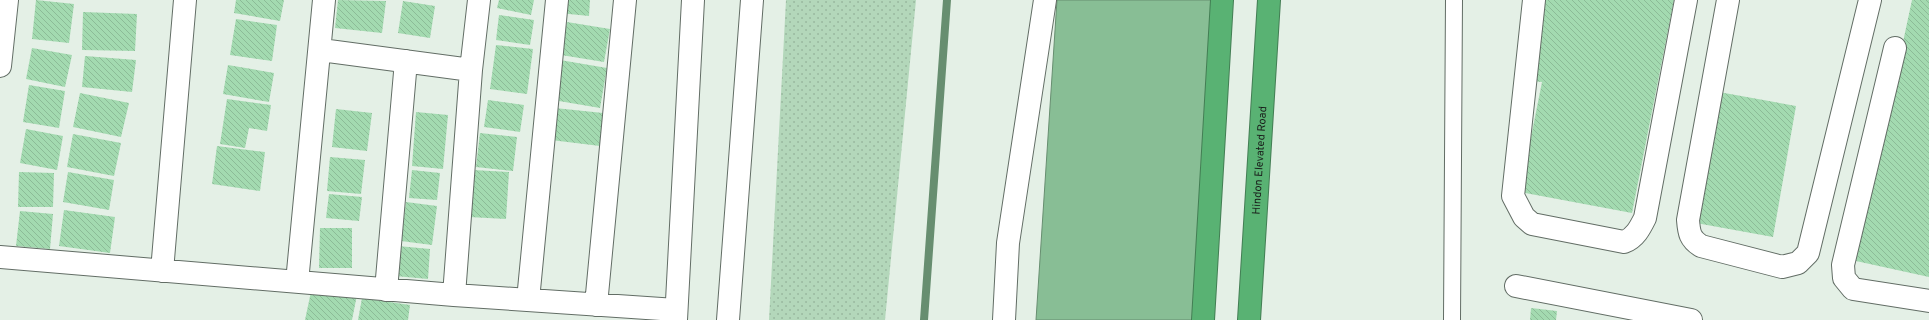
<svg xmlns="http://www.w3.org/2000/svg" width="1929" height="320" font-family="Overpass,sans-serif">
  <style>
    .grass { fill: url(#grass-dots) }
    .water { fill: #88be95; stroke: #678e70 }
    .lines { fill: none; stroke-linecap: round; stroke-linejoin: round }
    .stream { stroke: #678e70; stroke-width: 8 }
    .building { fill: url(#building-back-hatch) }
    .lane-casing { stroke: #626d65; stroke-width: 18 }
    .street-casing { stroke: #626d65; stroke-width: 24 }
    .secondary-casing { stroke: #626d65; stroke-width: 24 }
    .highway-casing { stroke: #437e54; stroke-width: 24 }
    .lane { stroke: #fff; stroke-width: 16 }
    .street { stroke: #fff; stroke-width: 22 }
    .secondary { stroke: #fff; stroke-width: 22 }
    .highway { stroke: #59b273; stroke-width: 22 }
    .labels { text-anchor: middle; stroke-width: 3; stroke-linejoin: round; paint-order: stroke }
    .street-label { font-size: 11px; fill: #1a1e1b; stroke: #f1fef4 }
  </style>
  <defs>
    <pattern id="grass-dots" width="8" height="8" patternUnits="userSpaceOnUse"><rect width="8" height="8" fill="#b3d7ba"/><path d="M2 2h.1M6 6h.1" fill="none" stroke="#99b89f" stroke-width="1.8" stroke-linecap="round"/></pattern>
    <pattern id="building-back-hatch" width="6" height="6" patternUnits="userSpaceOnUse"><rect width="6" height="6" fill="#a3dab0"/><path d="M-1 5l2 2M0 0l6 6M5-1l2 2" fill="none" stroke="#8cbb97"/></pattern>
  </defs>
  <rect width="100%" height="100%" fill="#e4f0e6"/>
  <path class="grass" d="M786,0H916L885,320H769Z"/>
  <path class="water" d="M1057,0H1230L1210,320H1036Z"/>
  <g class="lines">
    <path class="stream" d="M924,320L947,0"/>
  </g>
  <path class="building" d="M36,0L74,4L69,43L32,39Z
    M236,0H284L280,21L234,13Z
    M338,0L386,1L382,33L335,28Z
    M499,0H534L531,15L497,8Z
    M561,0H590L589,16L559,13Z
    M1543,0H1674L1632,213L1520,192L1542,82L1530,81Z
    M1912,0H1929V277L1856,261Z
    M403,1L435,6L430,38L398,33Z
    M83,12L137,14L135,51L82,50Z
    M499,15L534,20L530,45L496,40Z
    M236,19L277,25L272,61L230,55Z
    M567,22L610,29L604,62L561,55Z
    M496,45L533,49L527,94L490,89Z
    M32,48L72,55L65,87L26,79Z
    M85,56L136,60L132,92L82,87Z
    M560,60L607,68L600,108L553,100Z
    M228,65L274,73L269,102L223,94Z
    M29,85L65,91L59,128L23,122Z
    M1719,92L1796,106L1773,237L1696,223Z
    M80,93L129,103L121,137L73,127Z
    M227,99L271,105L267,131L249,128L245,148L220,144Z
    M488,100L524,105L520,132L484,127Z
    M555,108L603,113L600,146L551,140Z
    M336,109L372,113L367,151L332,147Z
    M416,112L448,115L443,169L412,166Z
    M26,129L63,136L57,170L20,163Z
    M480,133L517,137L513,171L476,167Z
    M73,134L121,143L114,176L67,167Z
    M217,146L265,152L260,191L212,184Z
    M330,157L365,160L361,194L327,191Z
    M412,170L440,173L437,200L409,198Z
    M473,170L509,172L506,219L469,217Z
    M19,172L54,173L53,207H18Z
    M68,172L114,180L109,210L63,202Z
    M329,194L362,197L359,221L326,218Z
    M406,202L437,206L432,245L401,241Z
    M64,210L115,217L110,253L59,246Z
    M20,211L53,214L50,249L16,246Z
    M320,228H352V268H319Z
    M398,246L430,249L428,279L395,276Z
    M312,287L357,295L352,320H305Z
    M362,298L410,305L408,320H358Z
    M1531,308L1557,311L1556,320H1530Z"/>
  <g class="lines">
    <defs>
      <path id="lane" d="M1452,320L1454,0"/>
      <path id="street" d="M1534,0L1513,196L1524,217L1532,224L1624,242C1635,238 1640,228 1645,218L1686,0
        M1728,0L1688,220C1689,233 1690,239 1701,246L1782,267L1798,263L1808,253L1870,0
        M1895,48L1843,265L1844,278L1853,289L1929,301
        M321,50L471,70
        M0,66L7,0
        M0,257L454,295L676,310
        M162,271L185,0
        M297,282L324,0
        M1516,286L1691,320
        M386,290L406,61
        M454,295L471,70L479,0
        M528,300L557,0
        M596,305L625,0"/>
      <path id="secondary" d="M676,320L693,0
        M728,320L752,0
        M1004,320L1008,243L1045,0"/>
      <g id="highway">
        <path d="M1203,320L1222,0"/>
        <path id="s1" d="M1249,320L1269,0"/>
      </g>
    </defs>
    <use href="#lane" class="lane-casing"/>
    <use href="#street" class="street-casing"/>
    <use href="#secondary" class="secondary-casing"/>
    <use href="#highway" class="highway-casing"/>
    <use href="#lane" class="lane"/>
    <use href="#street" class="street"/>
    <use href="#secondary" class="secondary"/>
    <use href="#highway" class="highway"/>
  </g>
  <g class="labels">
    <g class="street-label">
      <text dy="4" stroke="none"><textPath href="#s1" startOffset="160">Hindon Elevated Road</textPath></text>
    </g>
  </g>
</svg>
